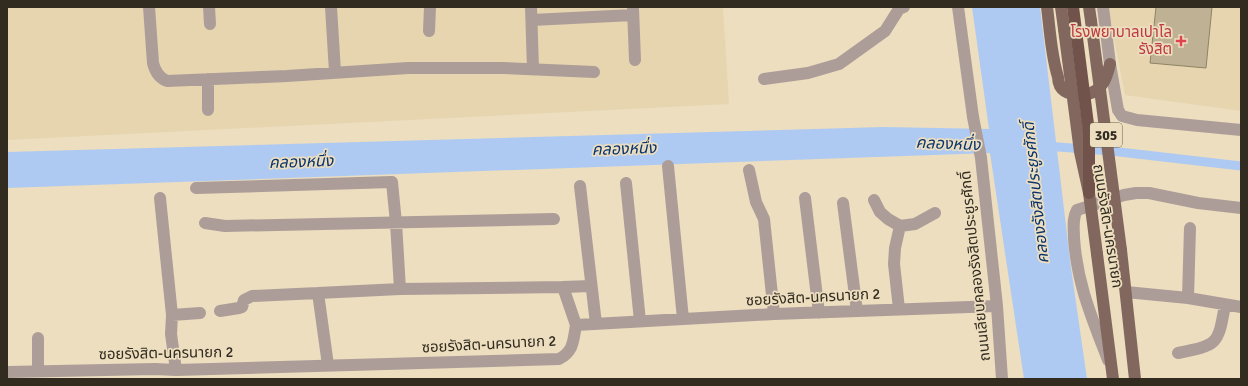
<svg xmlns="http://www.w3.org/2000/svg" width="1248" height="386" font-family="Signika,'Noto Sans Thai',sans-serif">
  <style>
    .built { fill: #e6d5af }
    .water { fill: #aecaf3 }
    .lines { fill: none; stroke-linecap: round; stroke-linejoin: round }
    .canal { stroke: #aecaf3; stroke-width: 9 }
    .building { fill: #bfb294; stroke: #8f8366 }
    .minor { stroke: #ad9d99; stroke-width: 12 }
    .major { stroke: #82675f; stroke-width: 12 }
    .major-bridge { stroke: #82675f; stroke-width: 12 }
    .highway-bridge { stroke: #72534b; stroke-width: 12 }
    .health-dot { fill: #e0444e; stroke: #ecdebf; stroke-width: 1.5 }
    .labels { text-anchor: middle; stroke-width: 3.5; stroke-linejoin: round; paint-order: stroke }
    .shield { fill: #ecdebf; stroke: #696150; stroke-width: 1 }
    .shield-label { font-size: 14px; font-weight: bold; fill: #312b20 }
    .health-label { font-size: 15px; fill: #be3a42; stroke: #ecdebf; text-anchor: end }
    .street-label { font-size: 15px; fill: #312b20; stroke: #ecdebf }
    .water-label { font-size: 16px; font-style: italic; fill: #09346e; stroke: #ecdebf }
  </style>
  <rect width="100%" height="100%" fill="#ecdebf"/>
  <path class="built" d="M7,7H723L729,104L7,140Z
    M1108,7H1241V111L1125,95Z"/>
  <path class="water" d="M972,7H1040L1071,268L1087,379H1024L990,153L7,188V152L884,127L989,129Z"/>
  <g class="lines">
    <path class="canal" d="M1045,146L1111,151L1241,166"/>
  </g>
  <path class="building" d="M1156,7H1212L1206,68L1150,63Z"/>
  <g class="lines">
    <path class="minor" d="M149,7L153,63C155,71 159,78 167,81L287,76L408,68H502L594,72
      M209,7L210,24
      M331,7L335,72
      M531,7L533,69
      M958,7L973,117L981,158L997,306L1002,379
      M1103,7L1110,64L1118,110L1122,116L1137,120L1241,130
      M633,8L635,60
      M532,20L633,15
      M429,31L430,7
      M208,79V110
      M764,79L808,73L839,64L885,31L899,9L904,7
      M668,166L683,319
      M749,170L756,202L764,219L774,314
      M626,183L640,321
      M580,186L596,324
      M196,188L392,182L396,223L400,289
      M160,198L172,315L171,334L176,370
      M805,198L819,313
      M874,200L880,212L888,219L900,226L915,224L935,213
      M843,203L857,311
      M205,223L225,226L554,219
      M563,287L591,286
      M1126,292L1188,298L1241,307
      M318,293L400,289L563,287L576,325
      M1188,298L1190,228
      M899,309L894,264L895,248L900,226
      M220,311L239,308L242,307L244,300L252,296L318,293L328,365
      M172,315L200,313
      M38,338V371
      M1178,353C1218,345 1218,345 1225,305
      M1108,360C1092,318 1077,284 1074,238C1074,228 1072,219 1077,210L1124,195L1136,193H1149L1198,203L1241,208
      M7,372L155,369L176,370L559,359C574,351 573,341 576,325L774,314L997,306"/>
    <path class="major" d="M1047,7C1050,30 1051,55 1058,77C1058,80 1059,84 1060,86C1065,95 1079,96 1088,94C1103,90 1107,77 1110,64
      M1061,7L1064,29
      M1089,7L1091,21
      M1121,250L1135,379
      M1097,254L1113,379"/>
    <path class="major-bridge" d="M1091,21L1121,250
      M1064,29L1080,152L1089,193L1097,254"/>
    <path class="highway-bridge" d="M1073,7L1089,132V193"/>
  </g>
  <path class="health-dot" d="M1179 35h4v4h4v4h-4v4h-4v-4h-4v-4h4z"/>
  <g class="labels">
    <rect class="shield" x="1090" y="123" width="32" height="24" rx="3"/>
    <g class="shield-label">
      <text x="1106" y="140">305</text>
    </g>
    <g class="health-label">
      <text x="1172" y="37">โรงพยาบาลเปาโล<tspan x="1172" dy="17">รังสิต</tspan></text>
    </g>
    <g class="street-label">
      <text transform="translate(1108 226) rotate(81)" y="5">ถนนรังสิต-นครนายก</text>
      <text transform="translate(975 266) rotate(-96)" y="5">ถนนเลียบคลองรังสิตประยูรศักดิ์</text>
      <text transform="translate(813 297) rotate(-3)" y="5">ซอยรังสิต-นครนายก 2</text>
      <text transform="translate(489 344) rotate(-3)" y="5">ซอยรังสิต-นครนายก 2</text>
      <text transform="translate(166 353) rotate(-1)" y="5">ซอยรังสิต-นครนายก 2</text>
    </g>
    <g class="water-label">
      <text transform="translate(948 143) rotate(2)" y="6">คลองหนึ่ง</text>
      <text transform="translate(624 148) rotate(-2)" y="6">คลองหนึ่ง</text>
      <text transform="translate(301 161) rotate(-2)" y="6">คลองหนึ่ง</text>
      <text transform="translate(1035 193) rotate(-96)" y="6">คลองรังสิตประยูรศักดิ์</text>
    </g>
  </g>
  <rect width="1248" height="386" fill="none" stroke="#312b20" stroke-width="16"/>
</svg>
